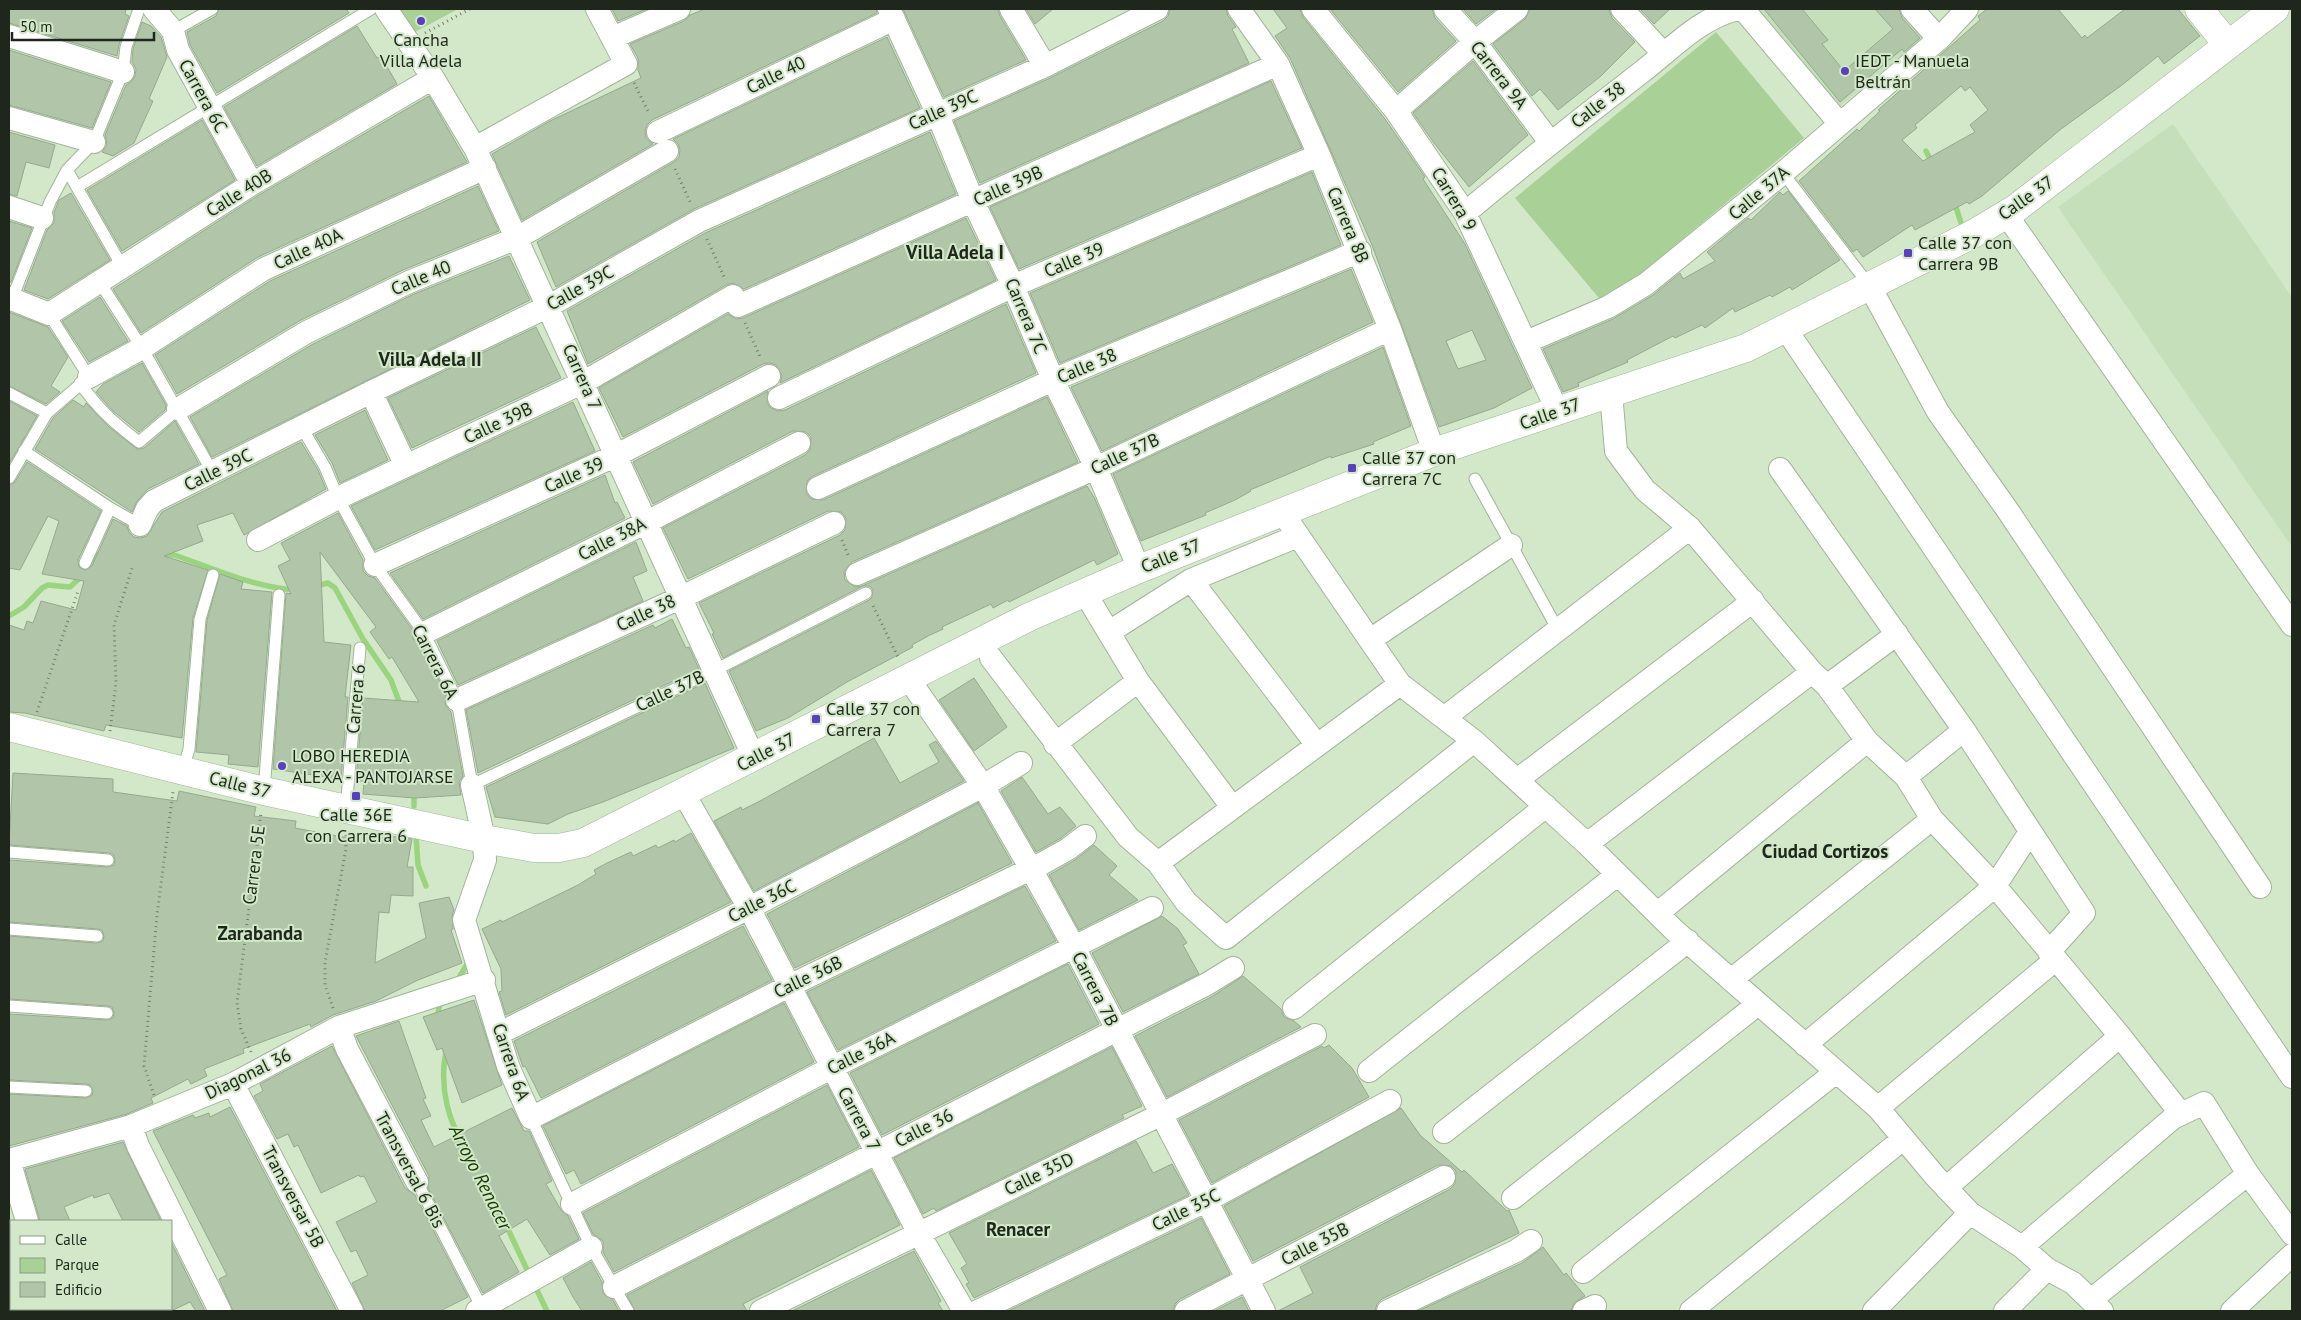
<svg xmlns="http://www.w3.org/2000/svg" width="2301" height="1320" font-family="'PT Sans',sans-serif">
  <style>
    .built { fill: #c5dfba }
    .green { fill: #a8d097 }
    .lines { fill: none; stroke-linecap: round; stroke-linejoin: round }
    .stream { stroke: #9ad47f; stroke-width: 5.5 }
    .building { fill: #b1c6a9; stroke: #95aa8d; fill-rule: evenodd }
    .lane-casing { stroke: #a1b598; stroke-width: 13 }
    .street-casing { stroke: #a1b598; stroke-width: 24 }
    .secondary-casing { stroke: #a1b598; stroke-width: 29 }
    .path { stroke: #72806c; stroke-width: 3; stroke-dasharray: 1 4; stroke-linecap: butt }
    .lane { stroke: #fff; stroke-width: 11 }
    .street { stroke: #fff; stroke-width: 22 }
    .secondary { stroke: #fff; stroke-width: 28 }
    .poi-dot { fill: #5941b9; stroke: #d2e8c9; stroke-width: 2 }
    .labels { text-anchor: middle; stroke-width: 4; stroke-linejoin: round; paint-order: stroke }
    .poi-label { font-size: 18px; fill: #1f271c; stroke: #d2e8c9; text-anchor: start }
    .street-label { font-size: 18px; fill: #1f271c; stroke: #d2e8c9 }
    .neighbourhood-label { font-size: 19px; font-weight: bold; fill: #1f271c; stroke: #d2e8c9 }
    .water-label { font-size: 19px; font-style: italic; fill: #193d01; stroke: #d2e8c9 }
  </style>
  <rect width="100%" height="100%" fill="#d2e8c9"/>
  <path class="built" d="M1757,9H1904L1927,34L1838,108Z
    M2173,124L2292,297V547L2058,207Z"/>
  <path class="green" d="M400,9H458L413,33Z
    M1716,32L1804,138L1604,304L1515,198Z"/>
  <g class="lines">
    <path class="stream" d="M1926,151L1932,163
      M1954,201L1962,226
      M161,554L174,555C213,568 255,588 297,590
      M88,568L101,552
      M316,586L328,583L335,588L363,639L391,680L401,707
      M9,616L24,607L42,588L48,585L70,587L83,575
      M414,792V806
      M416,836L418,865L426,886
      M457,981L469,961
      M440,1019L438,1013L441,999
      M446,1050C446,1055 444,1061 444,1066C442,1091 448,1118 461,1140
      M506,1225L530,1276
      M534,1284L547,1311"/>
  </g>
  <path class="building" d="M9,9H126L125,14L129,16L119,45L117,56L9,23Z
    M219,9H346L349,13L217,93L190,45L187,32L216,16Z
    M612,9H647L618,21Z
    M705,9H876L877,13L652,120L647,125L645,131L646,138L653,144L522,220L492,154L550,121L641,78L638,70V58L630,44L684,21L690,15Z
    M903,9H998L1000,16L1026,60L944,97Z
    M1026,9H1053L1035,24Z
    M1170,9H1226L1228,16L1236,27L1232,29L1249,63L980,183L954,121L1050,78L1163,21L1168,16Z
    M1273,9H1300L1303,17L1385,119L1425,177L1423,179L1465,244L1532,388L1494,408L1439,427L1372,245L1290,58L1275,36L1287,28ZM1472,330L1486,360L1458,369L1446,341Z
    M1330,9H1432L1435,18L1456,41L1398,92Z
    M1463,9H1496L1476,24Z
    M1530,9H1609L1612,18L1635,42L1601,76L1558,110L1540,89L1532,96L1493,44L1525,19Z
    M1640,9H1670L1654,24Z
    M1764,9H1802L1828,40L1822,44L1844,71L1893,29L1875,9H1899L1902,18L1920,38L1904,52L1902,49L1840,102Z
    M1987,9H2058L2082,38L2085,35L2087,38L2125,9H2178L2200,36L2164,64L2158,56L2122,85L2061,129L1982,196L1969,204L1967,202L1915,230L1912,225L1863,257L1857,249L1853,252L1799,181L1857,129L1859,131L1880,111L1878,110L1980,20L1978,16ZM1961,86L1965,91L1970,87L1988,110L1970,125L1975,132L1923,161L1902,140L1917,128L1915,125Z
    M142,22L151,26L161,37L167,57L149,99L153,101L134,143L113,156L102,152L107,145L105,135L126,85L131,82L135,76L136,69L132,62L133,49Z
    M357,26L377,58L381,56L397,84L257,166L224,107Z
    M887,37L920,108L694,209L556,287L537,242L674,162L679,157L680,150L678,144L673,139Z
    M9,50L111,82L92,128L9,105Z
    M1473,61L1528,135L1469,187L1434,143L1413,113Z
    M1271,81L1302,148L1019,269L990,207Z
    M429,96L467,162L258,257L141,333L113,289L259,195Z
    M202,120L235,180L122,251L87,190Z
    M9,132L55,145L49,168L26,162L17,196L9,194Z
    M930,132L956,194L744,289L733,283L726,285L588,364L567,311L705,233Z
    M1312,172L1341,245L1060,363L1030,293Z
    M478,186L499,231L403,270L301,320L177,394L155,355L270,281Z
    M1788,191L1840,260L1792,290L1790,287L1772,297L1770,295L1735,312L1733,308L1705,328L1702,325L1675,338L1673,336L1627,360L1628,362L1578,383L1579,386L1563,392L1543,349L1613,319L1653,295L1680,273L1683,279L1715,261L1707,252L1748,218L1751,220L1780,192L1783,195Z
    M71,193L110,260L48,299L24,290L47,230L54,223V213L57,205L59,200Z
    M966,218L996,280L780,383L782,376L776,365L770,363L763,364L623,437L599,388L728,314L736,319L743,318Z
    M9,221L32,228L11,282H9Z
    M509,256L530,300L212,457L190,417L313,344L414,294Z
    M1351,269L1373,322L1102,451L1071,387Z
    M100,297L128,341L89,362L62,321Z
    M1006,304L1036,373L813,476L807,481L806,493L811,499L823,500L1047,397L1078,462L852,562L844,572L845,580L855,587L862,586L1087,486L1095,499L1118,554L1097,565L1094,560L1009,602L1008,600L993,608L991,604L942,627L943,629L928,636L912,645L913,647L847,682L788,718L756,731L729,671L869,600L872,597L873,590L870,586H863L723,658L712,634L714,633L699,603L840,535L845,530L846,518L841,512L828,511L688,579L663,528L805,455L810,450L811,437L806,432L793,431L653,504L633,462L768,391L767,403L771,408L778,411L785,410Z
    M9,312L48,327L68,357L51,386L60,392L46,404L9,386Z
    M536,327L561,378L412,448L388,398Z
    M1383,347L1411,426L1373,442L1374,444L1331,458V456L1250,490L1251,491L1235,500L1205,513L1206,515L1141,541L1113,474Z
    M142,363L166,405L165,410L139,432L112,410L96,392L103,384Z
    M73,400L84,407L86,403L109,427L137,449L144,448L175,421L199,464L148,489L137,501L132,512L35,449L53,418Z
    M9,401L37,416L9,464Z
    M573,402L595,451L375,550L351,506Z
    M365,410L388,460L340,483L332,463L315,435Z
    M301,442L318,470L326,489L244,535L233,513L197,525L203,541L164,556L208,570L193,618L182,738L106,725L104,731L25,713L9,712V625L24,630L27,621L33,623L41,601L76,610L84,581L42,574L59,521L48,516L20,570L9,568V485L15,482L27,462L101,511L78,560L79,567L85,570L92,566L113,519L127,526L129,532L134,537L141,538L147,536L162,512Z
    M605,475L615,503L617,502L625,518L423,619L390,573Z
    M338,513L363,560V571L368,576L375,578L412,629L413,639L422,646L446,694L445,705L451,712L463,776L459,782L461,795L415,798L363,794L364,781H356L363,698L419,702L392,657L389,659L370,632L376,627L320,552L324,642L351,645L345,697H348L341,779L273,769L286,593L291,594L278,566L290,560L281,543Z
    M636,542L647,571L633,577L643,601L458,685L437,641Z
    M220,574L243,582L241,589L272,592L258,767L228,764L229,755L196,752L207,620Z
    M672,619L686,648L689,647L699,669L478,773L466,710L653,625L655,628Z
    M974,678L1007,727L974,751L939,700Z
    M705,683L734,748L603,802L568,814L548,824L495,817L486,787Z
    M874,738L900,783L939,762L929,745L936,741L964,781L754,891L714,821L741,807L742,810L760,801Z
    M13,773L113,779V792L177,801L179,791L256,807L254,816L296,821L295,828L359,840L358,837L389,838V836L412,839L407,867H413V896L391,895L389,913L379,912L375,963L426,938L419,903L449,897L454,910L452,916L453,929L451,930L462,963L418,980L376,1001L333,1015L311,1027L310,1024L243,1049L244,1053L204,1069L207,1076L191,1084L188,1079L151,1098L153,1103L127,1114L9,1146V1094L86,1098L92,1095L93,1091L90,1085L86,1084L9,1080V1014L106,1020L113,1018L114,1013L112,1007L108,1006L9,999V936L96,943L103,941L104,936L102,930L98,929L9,922V860L107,867L114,865L115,860L113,854L109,853L9,845Z
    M1022,777L1048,814L1060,807L1076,826L1061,838L1036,852L1001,791Z
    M978,803L1012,863L795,968L767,914Z
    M691,833L731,902L506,1015L499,992L502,991L501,969L482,929L501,920L502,922L578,885L596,874L594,870L607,863L631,852L633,856L656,845L658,848L674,840L675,842Z
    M1094,845L1117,866L1109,875L1138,900L1079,930L1049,875L1075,860Z
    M1025,886L1056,941L838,1050L807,992Z
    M1162,916L1178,929L1187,943L1183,945L1199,974L1123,1012L1092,953Z
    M743,926L772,980L541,1098L525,1066L523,1067L514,1041Z
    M1068,964L1099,1024L882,1135L850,1073Z
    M1243,976L1281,1009L1284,1017L1294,1021L1301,1027L1167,1097L1135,1036L1213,996Z
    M474,1000L502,1085L462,1103L442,1048L437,1050L423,1017Z
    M784,1003L814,1062L581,1184L574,1170L566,1174L543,1126Z
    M399,1021L426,1098L423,1099L431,1116L421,1120L434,1147L512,1108L524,1131H529L552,1181L546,1184L561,1210L568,1216L579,1239L550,1255L527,1219L499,1236L519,1272L483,1293L428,1188L429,1176L356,1036Z
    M1329,1045L1352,1068L1369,1097L1212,1183L1179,1120L1322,1046L1324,1048Z
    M332,1046L405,1188L415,1195L468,1297L440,1311H365L352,1283L368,1275L356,1250L351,1252L336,1222L377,1202L364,1176L360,1177L359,1175L321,1193L298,1145L294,1147L288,1134L277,1139L254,1096L263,1091L260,1084Z
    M1112,1047L1142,1106L1122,1115L1124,1118L936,1211L934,1208L923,1214L894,1158Z
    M827,1085L859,1147L614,1272L603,1252V1241L593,1234L583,1213Z
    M230,1107L337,1311H233L219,1279L227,1275L153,1131L193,1115L195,1118L209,1113L210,1117Z
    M1401,1108L1420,1135L1462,1172L1464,1170L1507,1211L1509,1210L1519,1233L1382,1299L1377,1304L1375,1311H1278L1313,1293L1300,1267L1450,1189L1455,1184L1456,1171L1451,1166L1438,1165L1253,1261L1224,1206Z
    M1136,1141L1153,1173L1172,1164L1189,1195L974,1298L966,1284L969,1283L961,1268L967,1264L949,1233Z
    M123,1142L161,1221H123L109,1193L94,1198L93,1195L64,1207L70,1221H40L25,1169Z
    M871,1170L900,1225L743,1304L747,1311H635L627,1295Z
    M1201,1218L1230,1274L1180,1299L1175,1304L1173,1311H1008Z
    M171,1242L205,1311H196L190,1302L171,1311Z
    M1543,1247L1564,1275L1566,1273L1585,1296L1574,1303L1571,1311H1418L1522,1263Z
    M914,1251L941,1301L938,1303L943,1311H792Z
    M591,1262L602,1282L603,1293L613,1300L619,1311H582L573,1297L563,1278Z
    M1242,1297L1249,1311H1214Z"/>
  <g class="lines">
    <defs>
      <path id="lane" d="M173,31L212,9
        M67,170L122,266
        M1783,173L1869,285
        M77,187L371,9
        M99,281L142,348L213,473
        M12,299L50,202L67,170L94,142L123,72L126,47L139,9
        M80,383C99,410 113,422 139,442L178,409
        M9,393L47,413
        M302,428L325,467L338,498L375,565L424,633L457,700L472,785L715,670L866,593
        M24,451L110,508L140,525
        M9,478L47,413L89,377L49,314
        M1475,479L1558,630
        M85,563L110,508
        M183,770L189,749L200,619L213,575
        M264,791L279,595
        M346,809L360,648
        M9,852L108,860
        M9,929L97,936
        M9,1006L107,1013
        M9,1087L86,1091
        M531,1118L591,1247L628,1311
        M417,1182L483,1310"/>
      <path id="street" d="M154,9L173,31L178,50L252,184
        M386,9L433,78L475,148L754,758
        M889,9L937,113L973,201L1013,286L1053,380L1096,468L1139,569
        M1011,9L1045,66
        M1239,9L1278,64L1319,155L1390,329L1434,452
        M1313,9L1396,111L1465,213L1558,412
        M1445,9L1475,42L1550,142
        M1622,9L1664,54
        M1743,9L1840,124
        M1912,9L1939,39
        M9,36L123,72
        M612,38L679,9
        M1396,111L1475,42L1517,9
        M9,118L94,142
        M658,132L894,19
        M475,148L626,64L597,9
        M9,207L42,218
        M1465,213C1524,164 1583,117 1643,71C1674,47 1699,19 1737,9
        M2006,214L2292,625
        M1869,285L1938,412L2006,508L2260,887
        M9,298L49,314L252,184L433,78
        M738,306L1278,64
        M1785,328L2292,1077
        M1526,342L1608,307L1646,284L1783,173L1939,39L1967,9
        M89,377L142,348L264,269L485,168
        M371,392L406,466
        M1611,393L1616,451L1645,490L1690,528L1812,672L1827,686L1867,741L1906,777L1932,819L1995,886L2120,1036L2181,1114
        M779,398L1013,286L1319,155
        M178,409L307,332L409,282L517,238L667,151
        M1780,469L1964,730L2084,913L2049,952
        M818,488L1053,380L1360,251
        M1282,512L1400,684L1474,741L1587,844L1674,930L1878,1108L1935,1176L1970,1213L2022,1247L2047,1269L2073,1283L2102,1311
        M140,525L147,509L154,501L371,392L549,306L699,221L1045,66L1157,9
        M258,540L338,498L584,382L733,296
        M375,565L617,455L769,376
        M857,574L1096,468L1390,329
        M1191,580L1317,745
        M1085,593L1138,681L1232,807
        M1109,632L1191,580L1298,536
        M424,633L647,522L799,443
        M1370,640L1511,545
        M991,658L1128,837L1158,863L1186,902L1226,938L1474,741
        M908,678L983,786L1031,869L1074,947L1264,1311
        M1827,686L1897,634
        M457,700L682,597L834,523
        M1444,718L1690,528
        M1055,744L1138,681
        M1906,777L1964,730
        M1517,780L1753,601
        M472,785L484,839L485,860L464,920L508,1066L531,1118L789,986L1043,863L1068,849L1085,836
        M684,794L749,908L918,1232L964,1311
        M1587,844L1812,672
        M1158,863L1400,684
        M1658,913L1867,741
        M1731,980L1932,819
        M1294,1008L1546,806
        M339,1027L347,1049L417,1182
        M500,1033L749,908L983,786L1021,763
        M1805,1045L1995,886L2030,832
        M1369,1071L1617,875
        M233,1084L352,1311
        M1878,1108L2055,960
        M131,1126L138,1146L220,1311
        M1444,1132L1688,941
        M9,1160L131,1126L233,1084L339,1027L484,980
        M9,1160L27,1221
        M1946,1188L2120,1036
        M1513,1198L1758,1004
        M572,1204L831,1068L1152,908
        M2022,1247L2173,1118L2204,1103L2248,1174L2292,1234
        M1583,1272L1836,1072
        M614,1287L1207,984L1233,968
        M2092,1299L2248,1174
        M57,1309L58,1311
        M14,1311L17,1309
        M477,1311L591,1247
        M761,1311L1162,1114L1315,1035
        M978,1311L1206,1201L1390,1101
        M1186,1311L1444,1177
        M1388,1311L1516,1251L1531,1241
        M1584,1311L1595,1306
        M1691,1311L1903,1139
        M1874,1311L1970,1213
        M2005,1311L2047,1269
        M2232,1311L2292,1255"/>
      <path id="secondary" d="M2199,9L2228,45
        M9,727L264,791L484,839L534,848H559L583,843L1029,617L1139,569L1434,452L1746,348L1975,233L2015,209L2275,9"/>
    </defs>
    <use href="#lane" class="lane-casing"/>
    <use href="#street" class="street-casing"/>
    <use href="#secondary" class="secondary-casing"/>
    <path class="path" d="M425,33L470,9
      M634,83L649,113
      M675,169L691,204
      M707,239L725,279
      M745,323L761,359
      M842,540L848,555
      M873,606L899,659
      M37,712L78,591
      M110,731L116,683L114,625L133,565
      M333,1008L325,985V962L346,849V832
      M251,1052L241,1029L237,1003L261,812
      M154,1095L144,1066L157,915L173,792"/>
    <use href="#lane" class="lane"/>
    <use href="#street" class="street"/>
    <use href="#secondary" class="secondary"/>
  </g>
  <g class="poi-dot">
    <circle cx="421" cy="21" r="5"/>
    <circle cx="1845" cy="71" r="5"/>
    <rect x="1903" y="248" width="10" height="10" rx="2.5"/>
    <rect x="1347" y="463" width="10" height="10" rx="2.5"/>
    <rect x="811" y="714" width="10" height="10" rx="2.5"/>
    <circle cx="282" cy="766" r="5"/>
    <rect x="351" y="791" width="10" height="10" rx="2.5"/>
  </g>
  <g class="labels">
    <g class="poi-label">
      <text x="421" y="46" text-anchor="middle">Cancha<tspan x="421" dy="21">Villa Adela</tspan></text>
      <text x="1855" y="67">IEDT - Manuela<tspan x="1855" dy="21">Beltrán</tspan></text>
      <text x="1918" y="249">Calle 37 con<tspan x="1918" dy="21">Carrera 9B</tspan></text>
      <text x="1362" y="464">Calle 37 con<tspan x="1362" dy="21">Carrera 7C</tspan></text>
      <text x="826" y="715">Calle 37 con<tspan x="826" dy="21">Carrera 7</tspan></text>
      <text x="292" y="762">LOBO HEREDIA<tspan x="292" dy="21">ALEXA - PANTOJARSE</tspan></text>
      <text x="356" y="821" text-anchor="middle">Calle 36E<tspan x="356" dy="21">con Carrera 6</tspan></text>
    </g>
    <g class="street-label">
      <text transform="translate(776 75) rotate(-26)" y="6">Calle 40</text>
      <text transform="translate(1499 75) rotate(52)" y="6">Carrera 9A</text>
      <text transform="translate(203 96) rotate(61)" y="6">Carrera 6C</text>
      <text transform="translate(1598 105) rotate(-38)" y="6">Calle 38</text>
      <text transform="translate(943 110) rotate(-24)" y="6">Calle 39C</text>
      <text transform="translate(1008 186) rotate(-24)" y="6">Calle 39B</text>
      <text transform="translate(239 193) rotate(-32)" y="6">Calle 40B</text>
      <text transform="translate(1759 193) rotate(-40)" y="6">Calle 37A</text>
      <text transform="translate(2026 198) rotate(-35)" y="6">Calle 37</text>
      <text transform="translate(1454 199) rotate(59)" y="6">Carrera 9</text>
      <text transform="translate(1348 225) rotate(67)" y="6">Carrera 8B</text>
      <text transform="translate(308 249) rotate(-25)" y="6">Calle 40A</text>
      <text transform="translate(1074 260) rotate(-23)" y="6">Calle 39</text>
      <text transform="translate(421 278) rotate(-23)" y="6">Calle 40</text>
      <text transform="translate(580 288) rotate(-29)" y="6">Calle 39C</text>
      <text transform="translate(1026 316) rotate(67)" y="6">Carrera 7C</text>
      <text transform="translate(1087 366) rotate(-23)" y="6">Calle 38</text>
      <text transform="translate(582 377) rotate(66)" y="6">Carrera 7</text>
      <text transform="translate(1550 414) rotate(-19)" y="6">Calle 37</text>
      <text transform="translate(498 423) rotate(-25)" y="6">Calle 39B</text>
      <text transform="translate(1125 454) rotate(-25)" y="6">Calle 37B</text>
      <text transform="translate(218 470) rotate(-26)" y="6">Calle 39C</text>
      <text transform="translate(574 475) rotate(-24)" y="6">Calle 39</text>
      <text transform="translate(612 539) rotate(-27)" y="6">Calle 38A</text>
      <text transform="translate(1171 556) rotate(-22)" y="6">Calle 37</text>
      <text transform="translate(646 613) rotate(-25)" y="6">Calle 38</text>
      <text transform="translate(435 662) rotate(63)" y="6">Carrera 6A</text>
      <text transform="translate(670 691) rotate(-25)" y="6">Calle 37B</text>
      <text transform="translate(356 699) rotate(-85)" y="6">Carrera 6</text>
      <text transform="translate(766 752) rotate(-27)" y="6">Calle 37</text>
      <text transform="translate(240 785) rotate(14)" y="6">Calle 37</text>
      <text transform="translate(254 865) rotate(-83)" y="6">Carrera 5E</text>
      <text transform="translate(762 901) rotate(-27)" y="6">Calle 36C</text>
      <text transform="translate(808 977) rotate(-26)" y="6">Calle 36B</text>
      <text transform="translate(1095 989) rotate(63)" y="6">Carrera 7B</text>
      <text transform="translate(861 1053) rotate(-27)" y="6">Calle 36A</text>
      <text transform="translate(511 1062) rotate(71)" y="6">Carrera 6A</text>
      <text transform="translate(248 1074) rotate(-26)" y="6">Diagonal 36</text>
      <text transform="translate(859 1119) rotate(62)" y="6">Carrera 7</text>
      <text transform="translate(924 1128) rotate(-27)" y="6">Calle 36</text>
      <text transform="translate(410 1170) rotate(62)" y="6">Transversal 6 Bis</text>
      <text transform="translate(1039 1174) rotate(-26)" y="6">Calle 35D</text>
      <text transform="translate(293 1197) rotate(62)" y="6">Transversar 5B</text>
      <text transform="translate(1186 1210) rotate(-26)" y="6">Calle 35C</text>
      <text transform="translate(1315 1244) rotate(-27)" y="6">Calle 35B</text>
    </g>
    <g class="neighbourhood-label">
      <text x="955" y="259">Villa Adela I</text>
      <text x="430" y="366">Villa Adela II</text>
      <text x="1825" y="858">Ciudad Cortizos</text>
      <text x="260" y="940">Zarabanda</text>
      <text x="1018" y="1236">Renacer</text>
    </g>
    <g class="water-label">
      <text transform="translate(481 1177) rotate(63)" y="7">Arroyo Renacer</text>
    </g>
  </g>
  <rect width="2301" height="1320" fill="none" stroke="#1f271c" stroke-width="20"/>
  <rect x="10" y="1220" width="162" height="90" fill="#d2e8c9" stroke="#8a9b84"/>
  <rect x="20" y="1236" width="25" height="8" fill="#ffffff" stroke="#8a9b84"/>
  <text x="55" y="1245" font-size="15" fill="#1f271c">Calle</text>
  <rect x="20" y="1258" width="25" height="15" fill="#a8d097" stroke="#8a9b84"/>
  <text x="55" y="1270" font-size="15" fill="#1f271c">Parque</text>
  <rect x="20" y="1282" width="25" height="15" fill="#b1c6a9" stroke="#8a9b84"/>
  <text x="55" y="1295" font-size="15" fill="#1f271c">Edificio</text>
  <path d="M12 32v8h142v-8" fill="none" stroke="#1f271c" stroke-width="2.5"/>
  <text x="20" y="32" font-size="15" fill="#1f271c" stroke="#d2e8c9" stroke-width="4" paint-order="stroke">50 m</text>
</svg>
